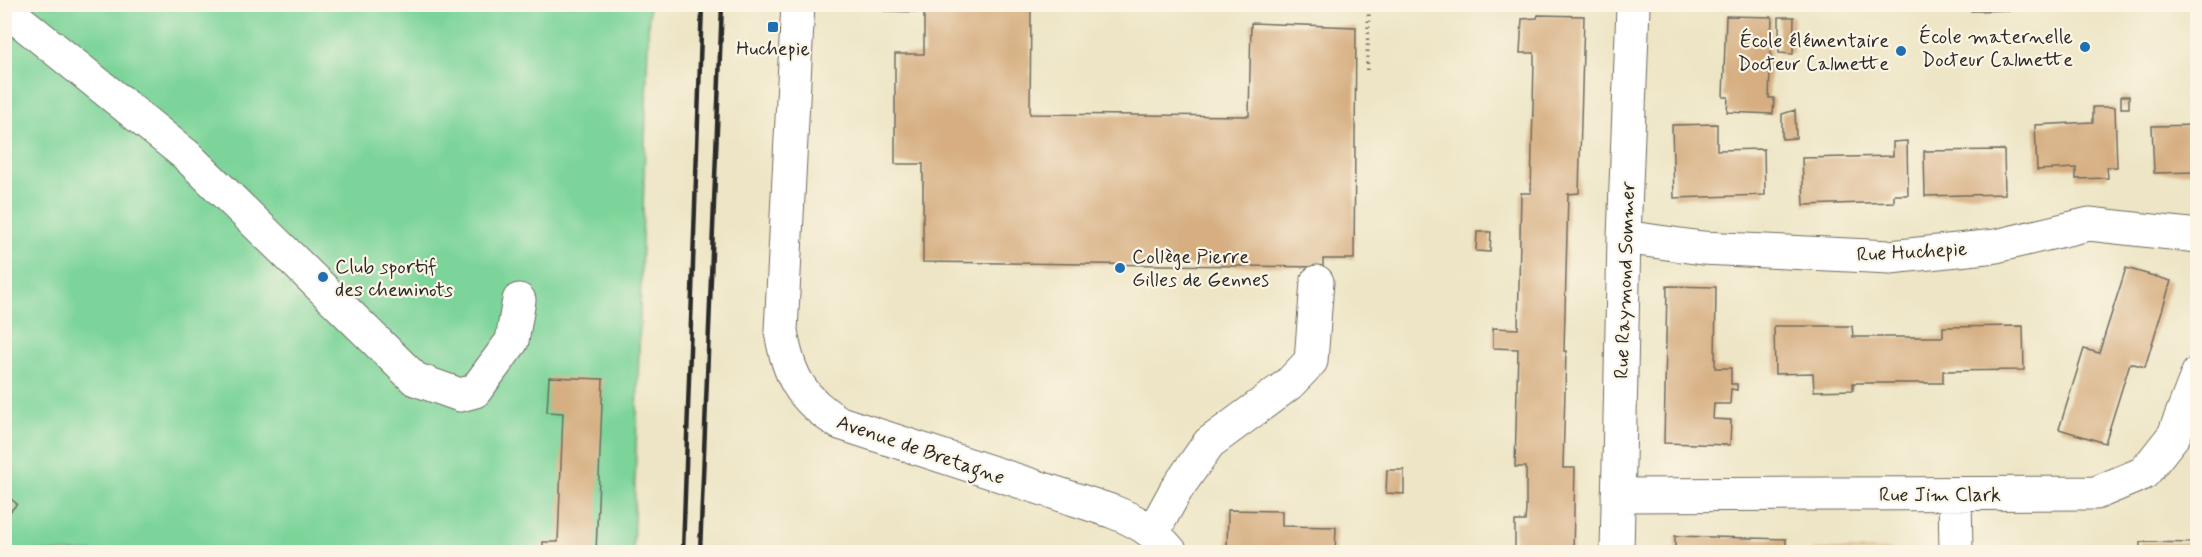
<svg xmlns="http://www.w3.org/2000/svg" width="2202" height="557" font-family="Mynerve,sans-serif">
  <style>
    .green { fill: #7cd49a; stroke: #548062; stroke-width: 1.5 }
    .building { fill: #d6ae81 }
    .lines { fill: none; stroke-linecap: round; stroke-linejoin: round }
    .minor-casing { stroke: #6f6c61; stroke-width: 35 }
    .path { stroke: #6f6c61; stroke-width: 4; stroke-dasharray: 1.5 4.5; stroke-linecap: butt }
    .minor { stroke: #fff; stroke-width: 33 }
    .rail { stroke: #2b2b2b; stroke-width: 4.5 }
    .poi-dot { fill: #1f6fb2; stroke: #fcf5e5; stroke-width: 2 }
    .labels { text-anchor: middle; stroke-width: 4.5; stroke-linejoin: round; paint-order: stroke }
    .poi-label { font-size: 20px; fill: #2b2b2b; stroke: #fcf5e5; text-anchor: end }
    .street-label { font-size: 20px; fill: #2b2b2b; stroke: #fcf5e5 }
  </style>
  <rect width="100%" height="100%" fill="#fcf5e5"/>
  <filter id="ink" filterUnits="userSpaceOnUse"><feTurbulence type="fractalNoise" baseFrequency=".0167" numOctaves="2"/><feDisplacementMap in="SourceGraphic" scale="12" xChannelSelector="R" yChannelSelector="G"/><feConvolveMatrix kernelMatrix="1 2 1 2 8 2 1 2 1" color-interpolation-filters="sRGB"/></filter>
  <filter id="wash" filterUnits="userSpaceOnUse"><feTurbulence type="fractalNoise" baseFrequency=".008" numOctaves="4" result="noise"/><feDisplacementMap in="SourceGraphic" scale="24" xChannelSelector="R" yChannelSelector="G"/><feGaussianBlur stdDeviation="1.35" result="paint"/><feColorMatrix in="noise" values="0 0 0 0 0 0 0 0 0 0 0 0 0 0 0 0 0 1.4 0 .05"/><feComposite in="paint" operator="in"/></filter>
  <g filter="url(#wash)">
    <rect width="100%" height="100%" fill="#ede5c5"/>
    <path class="green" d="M4,5H649L633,552H8L4,549Z"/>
    <g id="blocks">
      <path class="building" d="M1971,4H2068V9L1971,11Z
        M884,5H1031L1030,114L1249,116L1251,23L1356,27L1354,259H1323V267L923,262V164H895V54H924V12L884,11Z
        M1538,15L1584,16L1579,193L1568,194L1564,351H1566L1563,468H1575L1573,552H1515V521H1525L1526,510V467H1515L1518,349L1493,348V328L1518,329L1521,193H1531L1534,61V53H1520L1522,19L1537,18Z
        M1726,16L1772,17L1769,98H1774L1773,114L1727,112L1728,97H1723Z
        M1779,17H1794L1793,54L1779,53Z
        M2121,96H2129V108H2121Z
        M2093,107H2115L2117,167H2107L2108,178L2076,179V168L2037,170L2035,125L2093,122Z
        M1795,110L1796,138L1782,139V114Z
        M1717,124V150L1764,149L1765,195L1674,198L1672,125Z
        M2198,125V172L2154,173L2152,126Z
        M1907,141L1908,195H1894V202L1804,205L1802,158L1893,156V142Z
        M2004,150L2005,194L1925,196L1924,151Z
        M1477,232H1491L1490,252L1476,251Z
        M2126,268L2171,281L2145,367L2130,363L2105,443L2059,429L2084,349L2099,353Z
        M1667,286L1716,287L1715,368H1731V384H1737V390L1731,389L1730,404H1714L1713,419L1731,420L1730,445L1664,443Z
        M1774,326H1852L1853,337H1943V327L2023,326L2024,370L1943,371V383H1853V390L1814,391L1813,373L1775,374Z
        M549,377L603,379L596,552H543V542H558L563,413L547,412Z
        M1387,470H1404V494L1386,493Z
        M4,493L17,504L4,518Z
        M1228,510L1282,511V526L1336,527L1335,552H1227Z
        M1675,536L1786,539V552H1675Z
        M2140,542L2198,543V552H2140Z
        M1814,549L1894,550V552H1814Z"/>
    </g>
  </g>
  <g filter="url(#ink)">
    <use href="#blocks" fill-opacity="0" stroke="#6f6c61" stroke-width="1.5"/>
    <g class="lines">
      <defs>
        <path id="minor" d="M798,4L781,331C788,375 801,400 840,423L1111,511C1137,521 1153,530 1171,552
          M4,8L186,155L415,379L460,395L475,391L512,341L519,300
          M1624,237L1702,248L1890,257L1996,246L2089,224L2198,236
          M1955,494L1956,552
          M1618,495L2096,493L2144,473L2174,435L2198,373
          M1153,532L1176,490L1209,443L1289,384L1311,361L1317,282
          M1617,552L1624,237L1633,7"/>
      </defs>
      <use href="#minor" class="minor-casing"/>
      <path class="path" d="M1367,70L1369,4"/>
      <use href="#minor" class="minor"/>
      <path class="rail" d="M683,552L702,4
        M700,552L722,4"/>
    </g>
  </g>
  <g class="poi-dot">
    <rect x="767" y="21" width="12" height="12" rx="3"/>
    <circle cx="2085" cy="47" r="6"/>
    <circle cx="1901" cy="51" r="6"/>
    <circle cx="1120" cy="268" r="6"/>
    <circle cx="323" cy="277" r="6"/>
  </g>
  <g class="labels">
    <g class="poi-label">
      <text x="2073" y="43">École maternelle<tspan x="2073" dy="23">Docteur Calmette</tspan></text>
      <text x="1889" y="47">École élémentaire<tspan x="1889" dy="23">Docteur Calmette</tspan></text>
      <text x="773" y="55" text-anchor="middle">Huchepie</text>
      <text x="1132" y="263" text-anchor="start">Collège Pierre<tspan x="1132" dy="23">Gilles de Gennes</tspan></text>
      <text x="335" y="273" text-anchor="start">Club sportif<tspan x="335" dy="23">des cheminots</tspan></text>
    </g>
    <g class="street-label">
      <text transform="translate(1912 251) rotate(-3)" y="7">Rue Huchepie</text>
      <text transform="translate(1624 280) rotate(-88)" y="7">Rue Raymond Sommer</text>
      <text transform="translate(921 449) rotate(19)" y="7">Avenue de Bretagne</text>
      <text x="1940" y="501">Rue Jim Clark</text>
    </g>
  </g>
  <rect width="2202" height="557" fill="none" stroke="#fcf5e5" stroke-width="24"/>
</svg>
